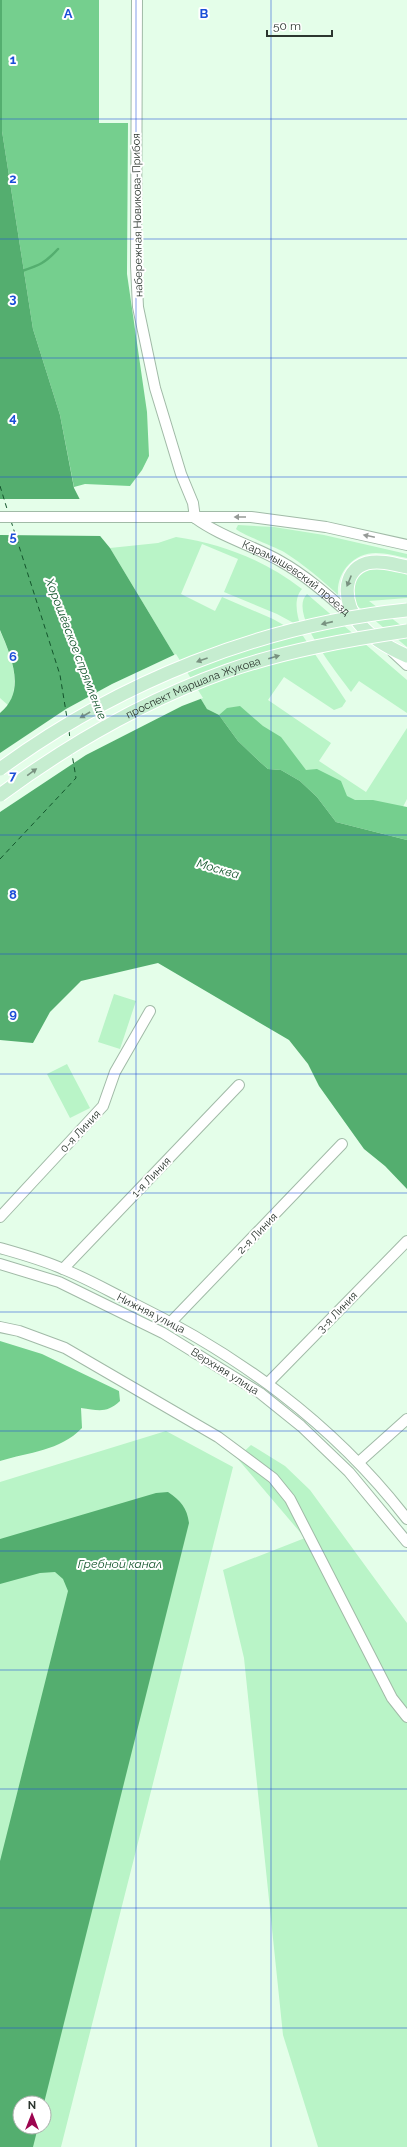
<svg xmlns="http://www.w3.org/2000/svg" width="407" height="2147" font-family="Raleway,sans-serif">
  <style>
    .green { fill: #b9f4c7; fill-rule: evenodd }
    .forest { fill: #75cf8e }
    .water { fill: #54ae6f }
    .pier { fill: #e4fee9 }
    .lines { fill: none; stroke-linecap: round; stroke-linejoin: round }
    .stream { stroke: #54ae6f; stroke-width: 2.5 }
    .ferry { stroke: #13552c; stroke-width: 1; stroke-dasharray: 5 4; stroke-linecap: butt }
    .minor-casing { stroke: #a1baa7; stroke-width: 12 }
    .major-casing { stroke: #fff; stroke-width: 15 }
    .minor { stroke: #fff; stroke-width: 10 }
    .major { stroke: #c6edd0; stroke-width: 13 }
    .major-bridge-casing { stroke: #fff; stroke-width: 15; stroke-linecap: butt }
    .major-bridge { stroke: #c6edd0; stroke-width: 13 }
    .oneway { fill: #969a97 }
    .oneway2 { fill: #799280 }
    .grid { fill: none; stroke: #1d4ed8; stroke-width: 1; stroke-opacity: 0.55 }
    .labels { text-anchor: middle; stroke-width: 4; stroke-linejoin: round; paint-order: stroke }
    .street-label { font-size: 11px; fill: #2c362f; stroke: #fff }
    .water-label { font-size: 12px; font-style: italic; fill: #13552c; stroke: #fff }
    .grid-label { font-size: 13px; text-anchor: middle; font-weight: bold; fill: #1d4ed8; stroke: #fff; stroke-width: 4; stroke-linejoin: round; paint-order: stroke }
  </style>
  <rect width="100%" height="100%" fill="#e4fee9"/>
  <path class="green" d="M238,525L274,527L324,535L407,554V558C397,556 386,553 376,553C353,553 336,573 338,595C321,579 303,564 284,552C275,547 239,533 236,529Z
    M176,537C223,544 264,560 302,589C293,599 297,616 301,627L277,614L224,592L238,559L202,544L181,594L215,611L222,597L273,619L303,636L346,701L342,707L334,710L284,677L268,700L331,743L319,761L366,792L407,728V799L388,836L207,709L110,548L158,543Z
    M377,566L407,572V598L369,601L407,630V647L355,604C345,581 356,573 377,566Z
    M307,594L407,680V713L359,681L351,692C339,675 287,613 307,594Z
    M0,631C11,656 21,679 9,706L0,698Z
    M114,994L136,1001L120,1049L98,1042Z
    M67,1064L90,1108L70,1118L47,1074Z
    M166,1431L233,1467L61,2147H0V1482ZM20,2103H44V2127H20Z
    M251,1445L285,1466L310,1490L407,1623V2147H318L283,2035L244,1658L223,1570L305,1538L237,1458Z"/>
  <path class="forest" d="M2,0H99V123H128L127,274L147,412L149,456L142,470L130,486L85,484L74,487L60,415L33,329L2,131Z
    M240,706L263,726L281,737L306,770L317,769L341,781L347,796L355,800H373L407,807V840L336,822L317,797L300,781L281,770L268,769L260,762L238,741L219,715L227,708Z
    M0,1341L42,1354L119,1391L120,1401C106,1414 98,1410 81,1408L82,1428C60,1451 29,1452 0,1461Z"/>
  <path class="water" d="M0,0H2V131L33,329L60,415L74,488L96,531L110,548L207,709L219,715L238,741L260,762L268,769L281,770L300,781L317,797L336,822L407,840V1189L385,1166L364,1149L319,1086L308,1064L289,1040L158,963L81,981L50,1012L33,1043L0,1040V713C27,691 11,656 0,630Z
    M168,1492C181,1501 187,1508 189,1523L44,2103H20V2127H38L33,2147H0V1861L68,1591L63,1579L55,1572L40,1573L0,1584V1539L156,1493Z"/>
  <path class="pier" d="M0,499H82L103,536L0,535Z
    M176,654L203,698L182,706L86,755L0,812V753L66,709L112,684Z"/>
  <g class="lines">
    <path class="stream" d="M22,271C40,265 45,263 58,249"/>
    <path class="ferry" d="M0,486L8,512
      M11,521L60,675L67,718
      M69,731L70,739
      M0,859L76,778L72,754"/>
    <defs>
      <g id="minor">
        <path d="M137,0L136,266L138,307L155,388L181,474L193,503L195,518"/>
        <path d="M0,517H251L326,527L407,545"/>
        <path id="s1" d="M195,518C221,537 252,545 280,561C307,576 331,598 355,619"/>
        <path d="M393,652L407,665"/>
        <path d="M0,1217L103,1106L115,1072L150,1011"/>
        <path d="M0,1248C21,1254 43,1260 63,1269C86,1278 107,1290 129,1301C237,1354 332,1422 407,1519"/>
        <path d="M0,1264L59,1282L163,1333L260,1393L301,1426L349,1472L407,1542"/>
        <path d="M63,1269L239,1085"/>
        <path d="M171,1322L342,1144"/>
        <path d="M0,1327L19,1331L65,1348L218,1437L273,1478L290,1499L392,1698L407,1717"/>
        <path d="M268,1383L407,1241"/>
        <path d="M359,1462L407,1419"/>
      </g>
      <path id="major" d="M407,567C394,564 380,560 367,563C340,571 344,605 359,623C371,638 389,648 407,656"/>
    </defs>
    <use href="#minor" class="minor-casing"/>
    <use href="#major" class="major-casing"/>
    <use href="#minor" class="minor"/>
    <use href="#major" class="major"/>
    <defs>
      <g id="major-bridge">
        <path d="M0,769C119,682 260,625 407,610"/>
        <path id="s2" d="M0,795C69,744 146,700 227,671C285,651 346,640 407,631"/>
      </g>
    </defs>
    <use href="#major-bridge" class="major-bridge-casing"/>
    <use href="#major-bridge" class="major-bridge"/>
  </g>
  <defs><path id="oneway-solid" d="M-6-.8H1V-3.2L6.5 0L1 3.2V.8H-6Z"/></defs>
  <g class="oneway">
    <use href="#oneway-solid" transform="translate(240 517) rotate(180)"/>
    <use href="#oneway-solid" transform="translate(369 536) rotate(-168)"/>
  </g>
  <g class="oneway2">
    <use href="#oneway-solid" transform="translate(349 581) rotate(112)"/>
    <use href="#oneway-solid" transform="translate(327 623) rotate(167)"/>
    <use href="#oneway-solid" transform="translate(274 657) rotate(-16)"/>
    <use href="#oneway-solid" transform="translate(202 660) rotate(160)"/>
    <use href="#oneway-solid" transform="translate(85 715) rotate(150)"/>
    <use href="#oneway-solid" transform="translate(32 772) rotate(-36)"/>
  </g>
  <path class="grid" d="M136,0V2147M271,0V2147M0,119H407M0,239H407M0,358H407M0,477H407M0,596H407M0,716H407M0,835H407M0,954H407M0,1074H407M0,1193H407M0,1312H407M0,1431H407M0,1551H407M0,1670H407M0,1789H407M0,1908H407M0,2028H407"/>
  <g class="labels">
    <g class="street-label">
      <text transform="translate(137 215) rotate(-91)" y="4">набережная Новикова-Прибоя</text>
      <text dy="4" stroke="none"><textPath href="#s1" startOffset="118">Карамышевский проезд</textPath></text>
      <text dy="4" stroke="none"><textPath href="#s2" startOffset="222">проспект Маршала Жукова</textPath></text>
      <text transform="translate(80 1131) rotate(-47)" y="4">0-я Линия</text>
      <text transform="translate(151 1177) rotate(-46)" y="4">1-я Линия</text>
      <text transform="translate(257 1233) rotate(-46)" y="4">2-я Линия</text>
      <text transform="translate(337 1312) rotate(-46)" y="4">3-я Линия</text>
      <text transform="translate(151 1313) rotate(27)" y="4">Нижняя улица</text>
      <text transform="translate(225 1371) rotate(32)" y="4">Верхняя улица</text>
    </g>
    <g class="water-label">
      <text transform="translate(76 649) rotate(69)" y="4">Хорошёвское спрямление</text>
      <text transform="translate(218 869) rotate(16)" y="4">Москва</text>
      <text x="120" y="1568">Гребной канал</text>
    </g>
  </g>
  <g class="grid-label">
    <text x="68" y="18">A</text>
    <text x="204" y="18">B</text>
    <text x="13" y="64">1</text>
    <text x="13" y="183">2</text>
    <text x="13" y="303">3</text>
    <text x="13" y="422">4</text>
    <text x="13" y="541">5</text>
    <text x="13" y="661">6</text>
    <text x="13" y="780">7</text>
    <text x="13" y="899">8</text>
    <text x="13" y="1018">9</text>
  </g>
  <g transform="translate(32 2115)"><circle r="19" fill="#ffffff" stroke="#abafac"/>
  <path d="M0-3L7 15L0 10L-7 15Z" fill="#9d0550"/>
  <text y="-6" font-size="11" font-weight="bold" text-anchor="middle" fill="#2c362f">N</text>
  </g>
  <path d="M267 30v6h65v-6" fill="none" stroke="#2c362f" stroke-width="2"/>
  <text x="273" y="30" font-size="12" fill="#2c362f" stroke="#ffffff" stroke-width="3" paint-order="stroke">50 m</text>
</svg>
